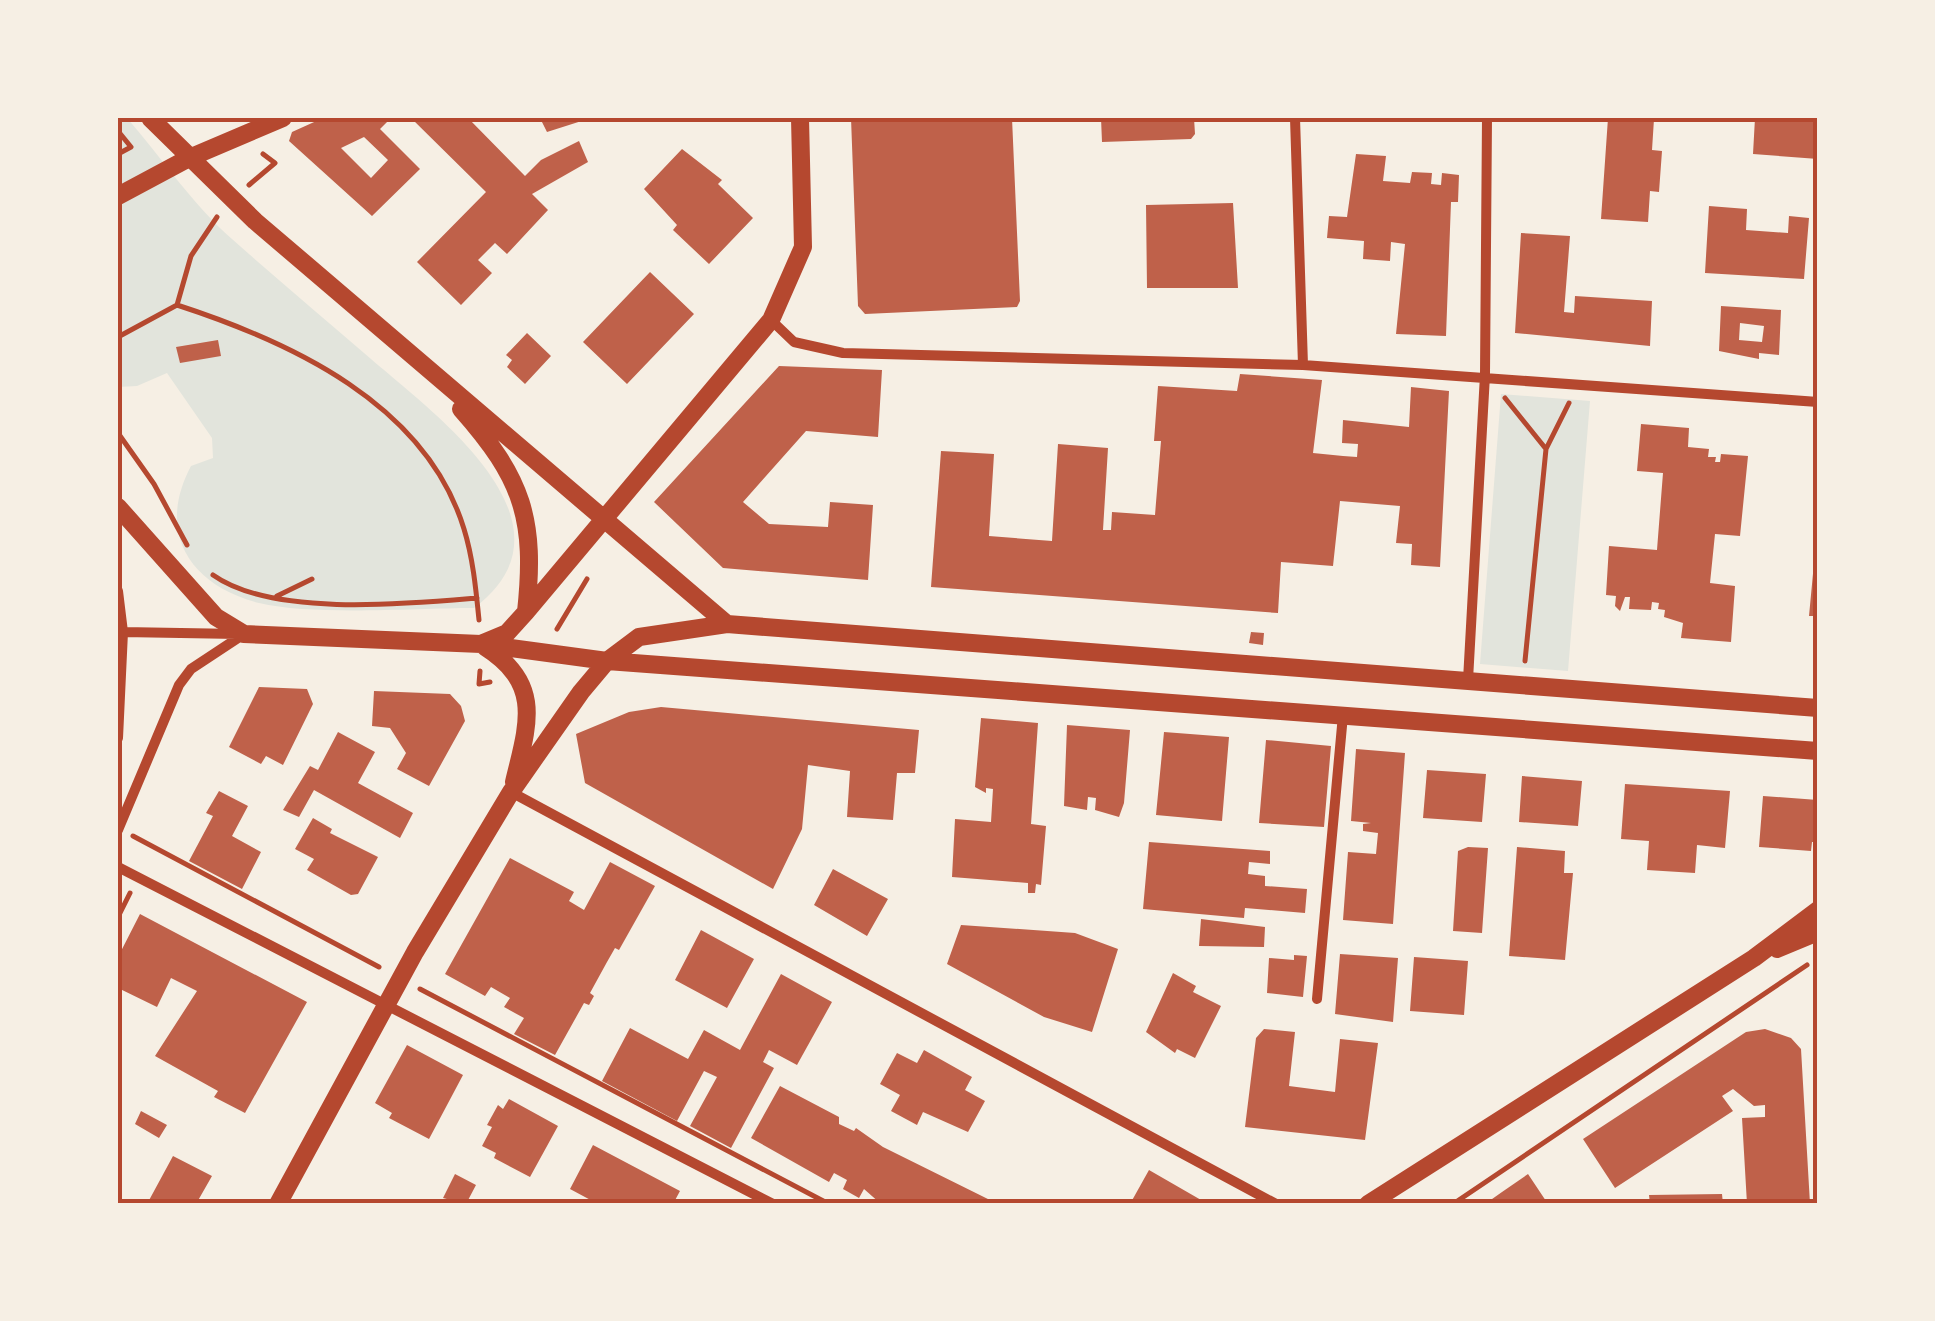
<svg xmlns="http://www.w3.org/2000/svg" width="1935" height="1321" font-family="'Alegreya Sans',sans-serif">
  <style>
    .green { fill: #e2e4dc }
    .building { fill: #bf614a; fill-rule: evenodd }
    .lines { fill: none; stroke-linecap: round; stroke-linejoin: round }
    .path { stroke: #b5482f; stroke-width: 5 }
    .minor { stroke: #b5482f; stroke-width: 10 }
    .tertiary { stroke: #b5482f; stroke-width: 18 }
    .neatline { fill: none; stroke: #b5482f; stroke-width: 4 }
  </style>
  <rect width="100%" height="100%" fill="#f6efe4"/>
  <path class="green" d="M118,118H127C161,157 193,205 232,239C278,280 325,319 371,359C436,415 586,524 474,608C415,608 313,616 259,603C189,585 156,532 191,466L213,458L212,438L167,373L137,386L118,387Z
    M1501,394L1590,401L1568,671L1480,664Z"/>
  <path class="building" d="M323,118H391L380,129L420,169L372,216L289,141L292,132ZM364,137L388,160L371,178L341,148Z
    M411,118H468L525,176L541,160L579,141L588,162L532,194L548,210L507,254L495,243L478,260L492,273L461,305L417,262L486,192Z
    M540,118H591L547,132Z
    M851,118H1012L1020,301L1017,307L865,314L858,306Z
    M1101,118H1194L1195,134L1191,139L1102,142Z
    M1608,118L1654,119L1652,150L1662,151L1659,192L1650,191L1648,222L1601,219Z
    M1755,118H1818V159L1753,154Z
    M682,149L722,180L718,184L753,218L709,264L673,230L677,225L644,189Z
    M1356,154L1386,156L1383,181L1410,183L1412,172L1432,173L1431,184L1441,185L1442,173L1459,175L1458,202H1451L1446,336L1396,334L1405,244L1391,242L1390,261L1363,259L1364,241L1327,238L1329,216L1347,217Z
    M1233,203L1238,288H1147L1146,205Z
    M1709,206L1747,209L1746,230L1788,233L1789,216L1809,218L1804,279L1705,273Z
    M1521,233L1570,236L1564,312L1574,313L1575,296L1652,301L1650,346L1515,333Z
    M650,272L694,314L627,384L583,342Z
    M1721,306L1781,310L1779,355L1759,353V359L1719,351ZM1740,323L1764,326L1762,342L1739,340Z
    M527,333L551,356L525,384L507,367L512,360L506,355Z
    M218,340L221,356L180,363L176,347Z
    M779,366L882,370L878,437L806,431L743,502L769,524L828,527L830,502L873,505L868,580L723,568L654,502Z
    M1240,374L1322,380L1313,453L1343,456L1357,457L1358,444L1342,443L1343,420L1409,427L1411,387L1449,391L1440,567L1411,565L1412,544L1396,543L1400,506L1340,501L1333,566L1281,562L1278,613L931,587L941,451L994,454L989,536L1052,541L1058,444L1108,448L1103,530H1111L1112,512L1155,515L1161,441H1154L1158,386L1237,391Z
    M1641,424L1689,428L1688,447L1709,449L1708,457H1716L1715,462H1720L1721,454L1748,456L1740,536L1715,534L1710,583L1735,586L1731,642L1681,638L1683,623L1664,617L1665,610L1658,609L1659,603L1652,602L1651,610L1629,609L1630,597H1625L1620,611L1615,606L1616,596L1606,595L1609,546L1657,550L1663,473L1637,471Z
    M1814,563H1818V616H1809Z
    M1251,632L1264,633L1263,645L1249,643Z
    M259,687L307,689L313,704L283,765L266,756L261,764L229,747Z
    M374,691L450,694L461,706L465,721L429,786L397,769L406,753L390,728L372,726Z
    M661,707L919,730L915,773H897L893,820L847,817L850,771L808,765L802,829L773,889L585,783L576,734L629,712Z
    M981,718L1038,723L1031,824L1046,826L1041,885L1036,884L1035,893H1028V883L952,877L955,819L991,822L993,789L986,788V793L975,787Z
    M1067,725L1130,730L1124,803L1119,817L1095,810L1096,798L1088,797L1087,810L1064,806Z
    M338,732L375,752L358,783L413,813L400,838L314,790L299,817L283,810L310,766L318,770Z
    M1164,732L1229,737L1222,821L1156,815Z
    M1266,740L1331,746L1324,827L1259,823Z
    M1356,749L1405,753L1393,924L1343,920L1348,852L1376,854L1378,833L1363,831V824L1371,823L1351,821Z
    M1427,770L1486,774L1482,822L1423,818Z
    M1522,776L1582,781L1578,826L1519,822Z
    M1625,784L1730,791L1725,848L1697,845L1695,873L1647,870L1649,841L1621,839Z
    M219,791L248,806L232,836L261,852L242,889L189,861L213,816L206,813Z
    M1763,796L1818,800V842H1812L1811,851L1759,847Z
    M313,818L332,829L330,833L378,857L358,894L351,895L307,870L314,859L295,849Z
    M1149,842L1270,851V864L1249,862L1248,874L1265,876V886L1307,889L1305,913L1245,908L1244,918L1143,909Z
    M1468,847L1488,848L1482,933L1453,931L1458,851Z
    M1517,847L1565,851L1564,873H1573L1565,960L1509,956Z
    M510,858L574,892L569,901L584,910L610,862L655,886L619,950L615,948L607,962L590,993L594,996L589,1005L584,1003L555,1055L514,1034L524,1018L504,1007L510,998L491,987L485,996L445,974Z
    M833,869L888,899L867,936L814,905Z
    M140,914L307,1002L245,1113L214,1097L218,1091L155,1056L197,991L171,978L157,1007L118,988V957Z
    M1201,919L1265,927L1264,947L1199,946Z
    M961,925L1075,933L1118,949L1092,1032L1044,1017L947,964Z
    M701,930L754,959L727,1008L675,980Z
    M1340,954L1398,958L1393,1022L1335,1014Z
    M1294,955L1307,956L1303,997L1267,993L1269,958L1294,960Z
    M1414,957L1468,961L1464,1015L1410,1011Z
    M1173,973L1196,986L1193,992L1221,1006L1195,1058L1177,1049L1175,1053L1146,1032Z
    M781,974L832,1002L797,1065L769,1050L763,1062L774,1068L731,1148L690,1126L717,1077L704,1071L677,1121L602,1081L630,1028L688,1059L704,1030L740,1050Z
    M1264,1029L1295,1032L1289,1086L1335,1092L1340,1039L1378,1043L1365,1140L1245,1127L1256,1038Z
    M1765,1029L1791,1038L1801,1049L1810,1204H1747L1742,1118L1765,1117V1105L1754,1106L1733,1089L1722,1096L1733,1111L1615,1188L1583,1139L1746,1032Z
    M407,1045L463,1075L429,1139L389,1118L392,1113L375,1103Z
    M924,1050L972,1077L965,1090L985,1101L968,1132L923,1112L917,1125L891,1111L900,1095L880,1084L897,1053L917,1063Z
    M780,1086L839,1117V1124L854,1131L856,1128L883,1147L998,1204H881L864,1189L859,1198L843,1189L847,1180L834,1173L829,1182L751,1138Z
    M509,1099L558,1126L530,1177L494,1158L496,1153L482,1146L492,1127L487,1125L498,1105L503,1109Z
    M141,1111L167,1125L159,1138L135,1124Z
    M593,1145L680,1191L673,1204H598L570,1189Z
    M173,1156L212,1176L196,1204H147Z
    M1149,1170L1208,1204H1130Z
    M455,1174L476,1185L466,1204L443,1198Z
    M1528,1174L1548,1204H1485L1502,1192Z
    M1722,1194L1723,1204H1650L1649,1195Z"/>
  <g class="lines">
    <path class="path" d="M118,131L131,147L118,154
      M249,185L275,163L263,154
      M217,217L191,256L177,305C291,342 426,404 464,529C473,558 476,590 479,620
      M118,337L177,305
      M1505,398L1546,449L1525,661
      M118,433L154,484L187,545
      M1546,449L1569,403
      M213,575C272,617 407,604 477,598
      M277,596L312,579
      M557,629L587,579
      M480,671L479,684L490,682
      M133,836L379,967
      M118,917L130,893
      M420,989L829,1204
      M1453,1204L1807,965"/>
    <path class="minor" d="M1295,118L1303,365
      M771,320L794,342L843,353L1303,365L1818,402
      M118,591L123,632L118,738
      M123,632L238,634
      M1468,680L1485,375L1487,118
      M511,792L1276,1204
      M118,830L179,685L191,669L244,634
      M118,867L773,1204
      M1317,999L1343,715"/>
    <path class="tertiary" d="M150,118L255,221L727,624
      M118,196L189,158L283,118
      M461,409C523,479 536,519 526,612
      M118,507L216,617L244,634L481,644L607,661L1818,751
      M483,643L507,633L526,612L771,320L803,247L800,118
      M485,647C543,684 528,724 514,782
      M1777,949L1818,932
      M278,1204L415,952L511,792L581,692L607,661L639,637L727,624L1818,708
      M1368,1204L1754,958L1818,910"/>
  </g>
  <rect width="1935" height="1321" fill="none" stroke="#f6efe4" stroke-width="240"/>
  <rect x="120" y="120" width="1695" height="1081" class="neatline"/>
</svg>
